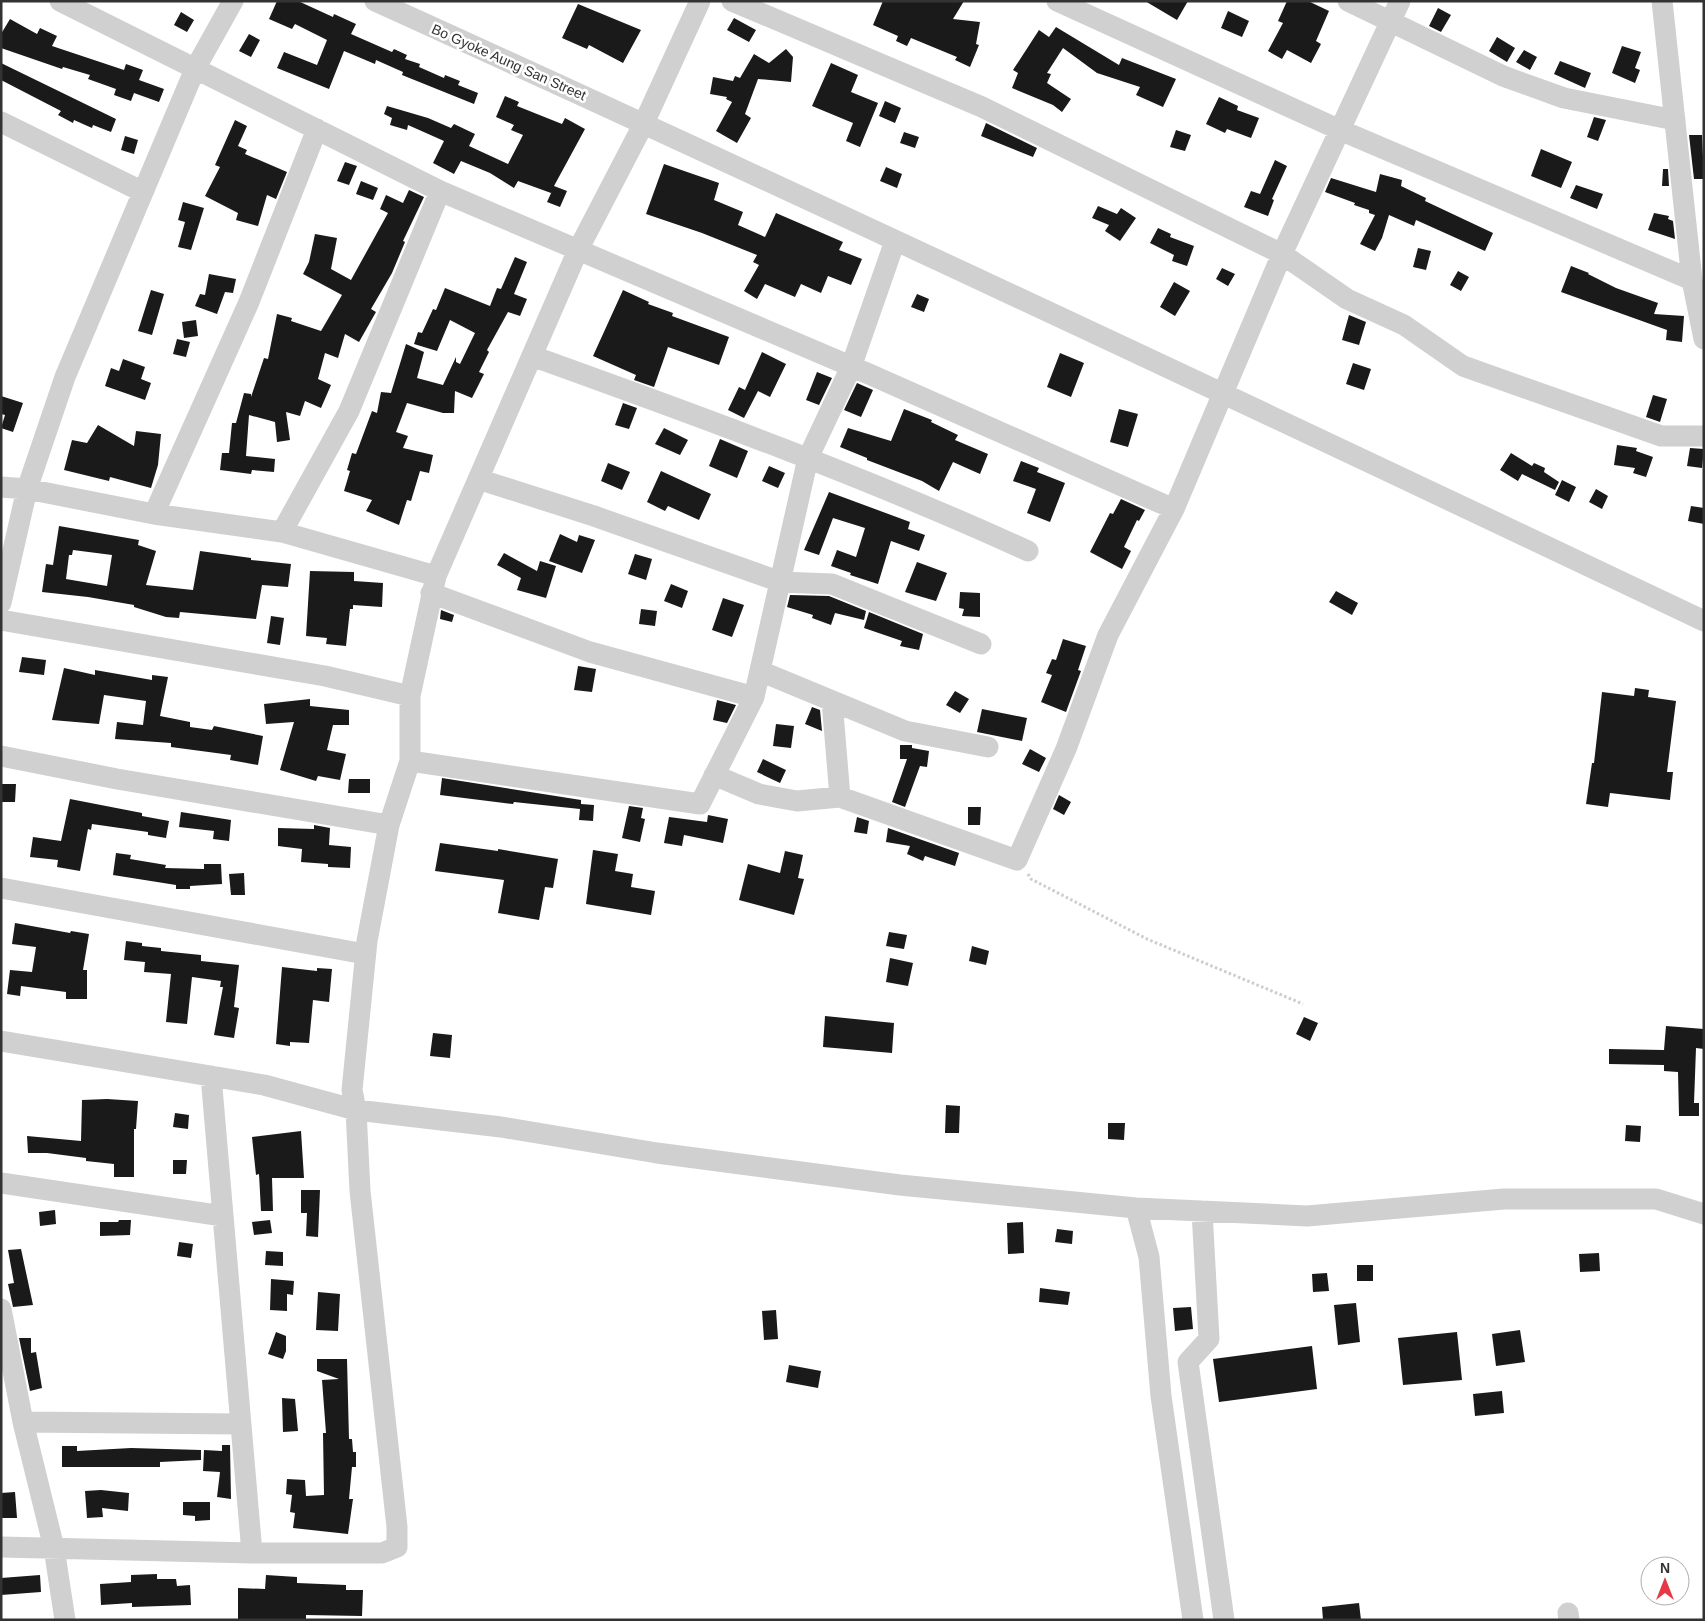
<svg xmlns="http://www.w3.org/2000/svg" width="1705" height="1621" font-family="Helvetica,sans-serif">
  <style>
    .building { fill: #1a1a1a; fill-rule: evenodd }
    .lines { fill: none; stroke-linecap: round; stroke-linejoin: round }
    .path { stroke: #cdcdcd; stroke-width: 3; stroke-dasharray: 2.5 2.5; stroke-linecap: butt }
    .minor { stroke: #d0d0d0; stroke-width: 21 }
    .labels { text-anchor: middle; stroke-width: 5; stroke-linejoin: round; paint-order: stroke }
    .street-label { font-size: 14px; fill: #333; stroke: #fff }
  </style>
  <rect width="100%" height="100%" fill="#fff"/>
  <path class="building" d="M277,1H298L333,17L334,14L356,24L351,34L392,52L394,49L407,55L405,59L420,64L419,67L444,78L445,75L460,81L458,85L478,93L474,104L402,75L403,72L376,60L375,64L344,51L329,89L277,68L284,52L317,65L327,40L295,24L292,29L269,19Z
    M883,1H964L953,19L980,22L976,44L979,45L970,67L955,60L957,57L911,38L907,46L896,41L898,36L873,25Z
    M1145,1H1188L1177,20Z
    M1287,1H1308L1329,11L1316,41L1321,44L1311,63L1287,50L1282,59L1268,51L1283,23L1278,21Z
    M578,4L641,30L623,63L589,45L587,49L562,38Z
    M1438,8L1451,15L1441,32L1429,26Z
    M1228,11L1249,21L1242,37L1221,28Z
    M181,12L194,20L187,32L174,25Z
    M734,18L756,30L749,42L727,30Z
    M10,19L37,34L40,28L57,36L52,46L124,70L126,64L143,70L139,80L164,89L159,102L134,93L131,101L114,95L116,89L88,79L90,75L63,67L62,69L1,48V34Z
    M1056,27L1119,65L1122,58L1176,79L1163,107L1136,95L1140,87L1097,73L1063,48L1047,73L1051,74L1047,83L1071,99L1062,112L1053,105L1012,88L1018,73L1013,70L1039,30L1049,37Z
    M249,34L260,40L251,57L239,51Z
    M1497,37L1515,48L1507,62L1489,51Z
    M1622,46L1641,52L1635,68L1640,70L1635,83L1612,73Z
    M786,49L793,57L791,82L758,79L745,114L751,118L737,143L716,131L732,102L726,99L727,97L710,94L713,77L733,81L735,76L740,78L754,54L769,63Z
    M1524,50L1537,57L1530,70L1516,62Z
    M1560,61L1591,73L1585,88L1554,74Z
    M1,63L116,119L111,132L93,125L92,128L74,120L73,123L58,115L61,111L1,80Z
    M831,63L858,75L851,92L878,103L860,147L846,141L853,123L812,106Z
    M505,96L519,102L517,106L562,124L565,118L585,129L554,186L567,191L560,207L547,202L552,191L551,193L518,181L514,188L490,173L461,161L454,174L433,163L444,141L408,125L407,130L390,125L392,118L384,114L387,106L428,118L451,128L454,124L475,134L469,146L508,164L523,135L511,130L514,125L496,117Z
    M1219,97L1238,106L1237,110L1259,118L1251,138L1227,129L1225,133L1206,124Z
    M885,101L901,108L895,123L879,116Z
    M1594,117L1606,120L1598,141L1587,137Z
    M235,120L247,126L238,146L247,150L245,154L287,172L276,199L267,195L258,226L236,220L238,213L205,196L220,167L215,165Z
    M986,123L1037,148L1033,157L981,136Z
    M1176,130L1191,135L1185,151L1170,147Z
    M904,132L919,137L915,148L900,143Z
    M1689,135H1702L1704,179H1694Z
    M125,136L138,140L134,154L121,150Z
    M1541,149L1572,162L1561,188L1531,176Z
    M1275,160L1287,166L1272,199L1274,200L1268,216L1244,207L1251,191L1260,194Z
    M345,162L357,166L349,185L337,181Z
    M664,164L719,183L714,200L743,212L738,225L765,237L776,213L843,242L839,250L862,259L851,285L828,276L821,293L801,284L795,297L765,284L757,299L744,291L759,265L753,262L757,255L702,233L646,214Z
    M886,167L902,174L897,188L880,181Z
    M1663,169H1668L1669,186H1662Z
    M1380,174L1402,180L1401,186L1426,198L1425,201L1493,233L1485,251L1416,220L1414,226L1389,215L1382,238L1375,251L1360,244L1375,215L1369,213V210L1354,205L1355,203L1325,192L1331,178L1376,192Z
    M361,181L378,188L373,200L356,194Z
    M1576,185L1603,194L1597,209L1570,198Z
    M409,190L424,197L403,241L405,242L392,273L371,309L376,312L359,342L345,334L338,358L325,353L318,379L331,385L321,408L305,401L300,416L286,412L290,440L277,442L275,422L249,415L246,456L275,459L274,472L252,470L251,474L220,470L222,453H229L232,423H236L244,393L251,394V397L264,358L268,359L277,314L292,318L291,321L321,331L342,295L303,274L309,262L315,234L337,238L331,269L351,280L388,213L380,209L386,195L403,203Z
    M183,202L204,208L191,250L178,247L185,222L178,220Z
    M1098,206L1117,214L1121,208L1136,218L1120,241L1105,231L1109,225L1092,218Z
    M1654,213L1669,216L1668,219L1673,221L1675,239L1648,230Z
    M1158,228L1171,234L1170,237L1194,246L1187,266L1172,261L1174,255L1150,243Z
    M1418,248L1431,251L1426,270L1413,267Z
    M515,257L527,262L514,294L527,299L520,316L508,312L487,350L489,352L479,372L484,374L472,398L455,391L454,413H443L407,403L396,432L408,436L403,448L433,455L429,473L420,471L411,501L407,500L399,525L366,511L372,500L344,491L350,471L347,470L352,453L356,454L372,411L377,413L381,392L391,393L406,344L424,352L417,378L443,385L456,357V362L460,364L475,333L450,320L437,351L414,344L418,332L422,333L433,309L436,310L445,288L490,306L497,288L501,289Z
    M1571,266L1589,273L1588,274L1616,288L1658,303L1654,314L1684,316L1682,342L1666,340L1667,330L1561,292Z
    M1222,268L1235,274L1228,286L1216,279Z
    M1458,271L1469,277L1461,291L1450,285Z
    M209,274L236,279L233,293L225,292L217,314L195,306L200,294L205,295Z
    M1174,282L1190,291L1175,316L1160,307Z
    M151,290L164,294L152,335L138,331Z
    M623,290L649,302L648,304L673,313L672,316L729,337L719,365L668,347L654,387L634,380L636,375L593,356Z
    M917,294L929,299L924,312L911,307Z
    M1349,315L1366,322L1359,345L1342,340Z
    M196,320L198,336L184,338L182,322Z
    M177,339L190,342L186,357L173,354Z
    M762,352L786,364L770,397L758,391L744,418L728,410L739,387L745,390Z
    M1060,353L1084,363L1071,397L1047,387Z
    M123,359L145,367L141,379L151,383L145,400L105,386L111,368L119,371Z
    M1353,363L1371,369L1364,390L1346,384Z
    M817,372L832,378L819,405L806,400Z
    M857,383L873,390L861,417L844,410Z
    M1653,395L1667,399L1660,422L1646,417Z
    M1,396L23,403L13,432L1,428L5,415L1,414Z
    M623,403L637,408L629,429L615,425Z
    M904,409L932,420L931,422L958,435L955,440L988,454L980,474L953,462L939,491L922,481L867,460V458L840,447L848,428L891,441Z
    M1119,409L1138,414L1128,447L1110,442Z
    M98,425L134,446L136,431L161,434L158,465L151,488L110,477L109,481L64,470L72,440L87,443Z
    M664,428L688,440L680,455L655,444Z
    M720,439L748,451L737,478L709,466Z
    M1617,445L1637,448L1636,451L1653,457L1646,477L1633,473L1635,468L1614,465Z
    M1690,448L1704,449L1702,468L1687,466Z
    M1511,453L1532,466L1534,463L1545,468L1544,472L1559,482L1555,490L1522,474L1518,481L1500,470Z
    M1021,461L1039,468L1037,472L1065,483L1050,522L1027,513L1036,489L1013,481Z
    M608,463L630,472L622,490L601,481Z
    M769,466L785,473L778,488L762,481Z
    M661,471L711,494L699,520L668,506L665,511L647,502Z
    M1562,480L1576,487L1569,502L1555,495Z
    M1596,489L1608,496L1602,509L1589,502Z
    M829,492L910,522L908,529L925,535L919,551L891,541L878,584L850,575L851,573L831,566L837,550L856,557L865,528L833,518L819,555L804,550Z
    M1121,499L1145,510L1139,521L1137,520L1124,547L1131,551L1122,569L1090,552L1110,513L1113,514Z
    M1691,506L1704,508V524L1688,521Z
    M59,526L139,540L138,545L156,551L146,585L193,590L200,551L251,558V560L291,564L288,587L262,585L256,619L180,612L179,618L166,617L134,607V605L88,597L42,592L46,564L53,565ZM73,550L112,555L107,586L66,579L69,555H72Z
    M560,534L577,542L579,535L595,540L582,573L549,561Z
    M504,553L537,571L540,561L556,566L546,598L517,590L521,578L497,565Z
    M635,554L652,559L646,580L628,574Z
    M917,562L947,573L936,601L905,592Z
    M310,571L354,572V581L383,583L382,607L353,605V609H350L346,646L326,644L327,638L306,636Z
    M671,584L688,591L682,608L664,601Z
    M1336,591L1358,603L1352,615L1329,602Z
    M960,592L980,593V617L962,616L964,609L959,608Z
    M790,595L829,596L866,611L864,620L835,613L831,625L812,618L813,615L787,607Z
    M723,598L744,605L732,637L712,630Z
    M641,609L657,611L655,626L639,624Z
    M441,610L454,615L452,622L440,619Z
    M869,612L923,634L919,650L900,646L902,641L864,628Z
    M271,616L284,618L280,645L267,643Z
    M1063,639L1086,646L1078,670L1081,671L1066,712L1041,702L1052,675L1046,673L1052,659L1056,660Z
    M22,657L46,660L44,675L19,672Z
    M578,666L596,669L592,692L574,690Z
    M64,668L95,675V670L152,680V675L168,677L160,716L190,722V727L212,730L214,726L263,736L258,765L230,760L231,755L171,747V743L115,739L117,722L143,725L146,701L104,695L99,724L52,720Z
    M1635,688L1649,690L1648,697L1676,701L1667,772H1673L1670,800L1610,793L1608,807L1586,804L1592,763H1594L1602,692L1634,696Z
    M955,691L969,699L960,713L946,705Z
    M310,699V706L349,710V725H333L327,750L346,754L340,780L318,776L316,781L280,770L294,722L266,724L264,704Z
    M717,700L736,705L727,723L713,720Z
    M812,707L820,710L822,731L805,724Z
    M982,709L1027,718L1022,741L977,732Z
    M776,724L794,726L791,748L773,746Z
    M900,745H912V748L929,751L927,767L920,766L905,807L892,802L907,759H900Z
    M1030,749L1046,758L1039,772L1022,764Z
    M763,759L786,770L780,783L757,772Z
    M442,778L581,800V804L594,805L593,821L579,820L580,809L514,802L513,804L440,795Z
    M349,779H370V793H348Z
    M2,784H16L15,802H2Z
    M1059,795L1071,802L1064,815L1053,809Z
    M70,799L142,813V816L169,821L166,838L148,835V832L92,824L91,830L88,829L80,871L57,867L58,860L30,857L33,837L61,841Z
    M629,806L643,808L641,818L645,819L640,842L622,838Z
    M968,807H981L980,825H968Z
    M181,812L231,820L229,841L213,839L214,831L179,827Z
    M708,815L728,819L723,843L684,835L682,846L664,843L669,817L707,822Z
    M857,817L869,821L867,834L854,832Z
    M314,825L330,828L329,845L351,847L350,868L328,867V864L301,862L302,849L278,846V828L314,829Z
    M888,828L959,853L955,866L925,856L923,861L907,854L910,846L886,842Z
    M440,843L498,851V849L558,859L553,888L545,887L539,920L498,913L504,880L435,871Z
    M593,850L618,854L615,871L633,874L631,887L655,891L651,915L586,904Z
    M785,851L803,855L798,878L804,879L794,915L739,900L748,864L780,873Z
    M116,853L131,855L130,859L166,865L165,868L204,869V864H221L222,884L190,886V889H176V885L113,875Z
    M244,873L245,895H231L229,874Z
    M15,923L70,933L71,931L89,934L83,970H87V999H66V992L21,986L20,996L7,994L10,970L32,972L36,947L12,944Z
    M889,932L907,935L904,949L886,946Z
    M126,941L142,943V946L161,948V951L201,955V961L239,965L234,1007L239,1008L234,1038L214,1035L223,987H220L221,981L192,977L187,1024L166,1022L171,974L144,972L145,962L124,960Z
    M972,946L989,951L986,965L969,961Z
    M890,958L913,963L908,986L886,982Z
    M282,967L317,971V968L332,969L329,1002L313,1000L309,1043L290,1042V1046L276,1044Z
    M825,1016L894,1023L892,1053L823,1047Z
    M1304,1017L1318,1023L1310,1041L1296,1034Z
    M1666,1026L1704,1029V1049L1696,1048L1694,1103H1699V1116H1679L1678,1072L1664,1071V1065L1609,1064V1049L1664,1050Z
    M433,1033L452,1035L450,1058L430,1056Z
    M107,1099L138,1101L136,1129H134V1177H114V1164L86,1161V1158L47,1153H28L27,1136L81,1141L82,1100Z
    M946,1105L960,1106L959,1133H945Z
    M175,1113L189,1115L188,1129L173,1127Z
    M1108,1123H1125L1124,1140L1108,1139Z
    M1626,1125L1641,1126L1640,1142L1625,1141Z
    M301,1131L304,1178H272L273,1211H261L259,1174L256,1175L252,1137Z
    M173,1160H187L186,1174H173Z
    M301,1190H320L318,1237L306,1236L307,1213H301Z
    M55,1210L56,1224L40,1226L39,1212Z
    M119,1220H131L130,1235L100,1236V1222H118Z
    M270,1220L272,1233L254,1235L252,1222Z
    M1023,1222L1024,1253L1008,1254L1007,1223Z
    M1057,1229L1073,1231L1072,1244L1055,1242Z
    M179,1242L193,1244L191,1258L177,1256Z
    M21,1249L33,1305L13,1307L8,1284L14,1283L8,1250Z
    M266,1251L283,1252V1266L265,1265Z
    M1599,1253L1600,1271L1580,1272L1579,1254Z
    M1357,1265H1373V1281H1357Z
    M1327,1273L1329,1291L1313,1292L1312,1274Z
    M271,1279L294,1281L293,1295L287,1294V1311L270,1310Z
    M1040,1288L1070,1292L1068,1305L1039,1302Z
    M318,1292L340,1294L338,1331L316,1330Z
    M1356,1303L1360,1342L1338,1345L1334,1305Z
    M1191,1307L1193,1329L1175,1331L1173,1308Z
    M776,1310L778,1339L764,1340L762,1311Z
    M1520,1330L1525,1362L1496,1366L1492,1334Z
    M276,1332L286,1336V1351L283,1359L268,1354Z
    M1457,1332L1462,1380L1403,1385L1398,1338Z
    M19,1338H31V1353L36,1352L42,1388L30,1391Z
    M1312,1346L1317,1389L1219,1402L1213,1359Z
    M317,1359H347L349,1439H352L353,1452H356V1467H352L349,1499H353L348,1534L293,1528L295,1513L290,1512L292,1495L286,1494L287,1479L305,1480L306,1496L324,1495L323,1433H326L322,1380L339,1379L317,1371Z
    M789,1365L821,1371L818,1388L786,1382Z
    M1502,1391L1504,1413L1475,1416L1473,1394Z
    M282,1398L295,1399L298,1431L283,1432Z
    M222,1445H230L231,1499L217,1497L220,1472L203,1471L204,1450L222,1451Z
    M62,1446H77V1451L131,1448L201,1450V1460L160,1462V1467H62Z
    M101,1490L129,1493L128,1511L102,1508L103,1517L87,1518L85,1491Z
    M15,1492L17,1518H1V1493Z
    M183,1502H210V1520L195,1521V1516L183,1515Z
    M157,1574V1579H176L177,1586L190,1585L191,1605L132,1607V1603L101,1605L100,1584L131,1582V1575Z
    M40,1575L41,1592L1,1595V1578Z
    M266,1575L297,1577V1583L346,1585V1590H363L362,1616L306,1615V1619H238V1588L265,1589Z
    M1359,1603L1361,1620H1323L1322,1607Z"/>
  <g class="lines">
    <path class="path" d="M1028,874L1031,879L1147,939L1303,1004"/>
    <path class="minor" d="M60,1L440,191L869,374L1174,509
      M375,1C820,203 1262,411 1704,621
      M732,1L982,107L1282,254L1347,299L1404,325L1463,366L1661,436H1704
      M1057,1L1340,130L1692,280
      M1348,1L1503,76L1564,98L1675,120
      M1662,1L1692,280L1704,339
      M1,122L143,192
      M532,356C699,416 866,477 1028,551
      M478,479L594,516L781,582L832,584L981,644
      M1,487L27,489L154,514L282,532L436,576
      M154,514L249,302L317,129
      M282,532L349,411L440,191
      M431,593L590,652L754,697
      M1,603L27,489L65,377L195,69L233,1
      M1,620L325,676L410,696
      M760,671L905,731L988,747
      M832,701L840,797
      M1,756L117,779L389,825
      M410,761L700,804L754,697L808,458L851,367L895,241
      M714,775L759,794L797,801L840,797L1017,860L1066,749L1108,635L1174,509L1282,254L1400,1
      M1,888L365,954
      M1,1041L264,1085L356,1110L501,1127L657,1153L900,1185L1136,1208L1307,1216L1504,1199H1656L1704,1214
      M211,1076L252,1553
      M1,1183L223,1216
      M1136,1208L1149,1257L1161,1396L1193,1620
      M1202,1211L1209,1339L1188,1362L1224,1620
      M1,1309L23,1422L54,1548L65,1620
      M23,1422L239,1424
      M1,1547L252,1553H382L397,1547V1527L360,1191L356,1110L352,1090L367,941L389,825L410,761V696L436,576L578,250L644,123L700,1
      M1568,1613L1569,1620"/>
  </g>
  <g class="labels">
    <g class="street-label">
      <text transform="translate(509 62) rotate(24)" y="5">Bo Gyoke Aung San Street</text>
    </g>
  </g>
  <rect width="1705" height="1621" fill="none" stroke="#333333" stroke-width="5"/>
  <g transform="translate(1665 1581)"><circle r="24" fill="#ffffff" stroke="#adadad"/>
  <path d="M0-4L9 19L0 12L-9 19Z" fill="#e63946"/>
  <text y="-8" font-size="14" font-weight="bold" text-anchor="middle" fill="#333333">N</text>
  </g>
</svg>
